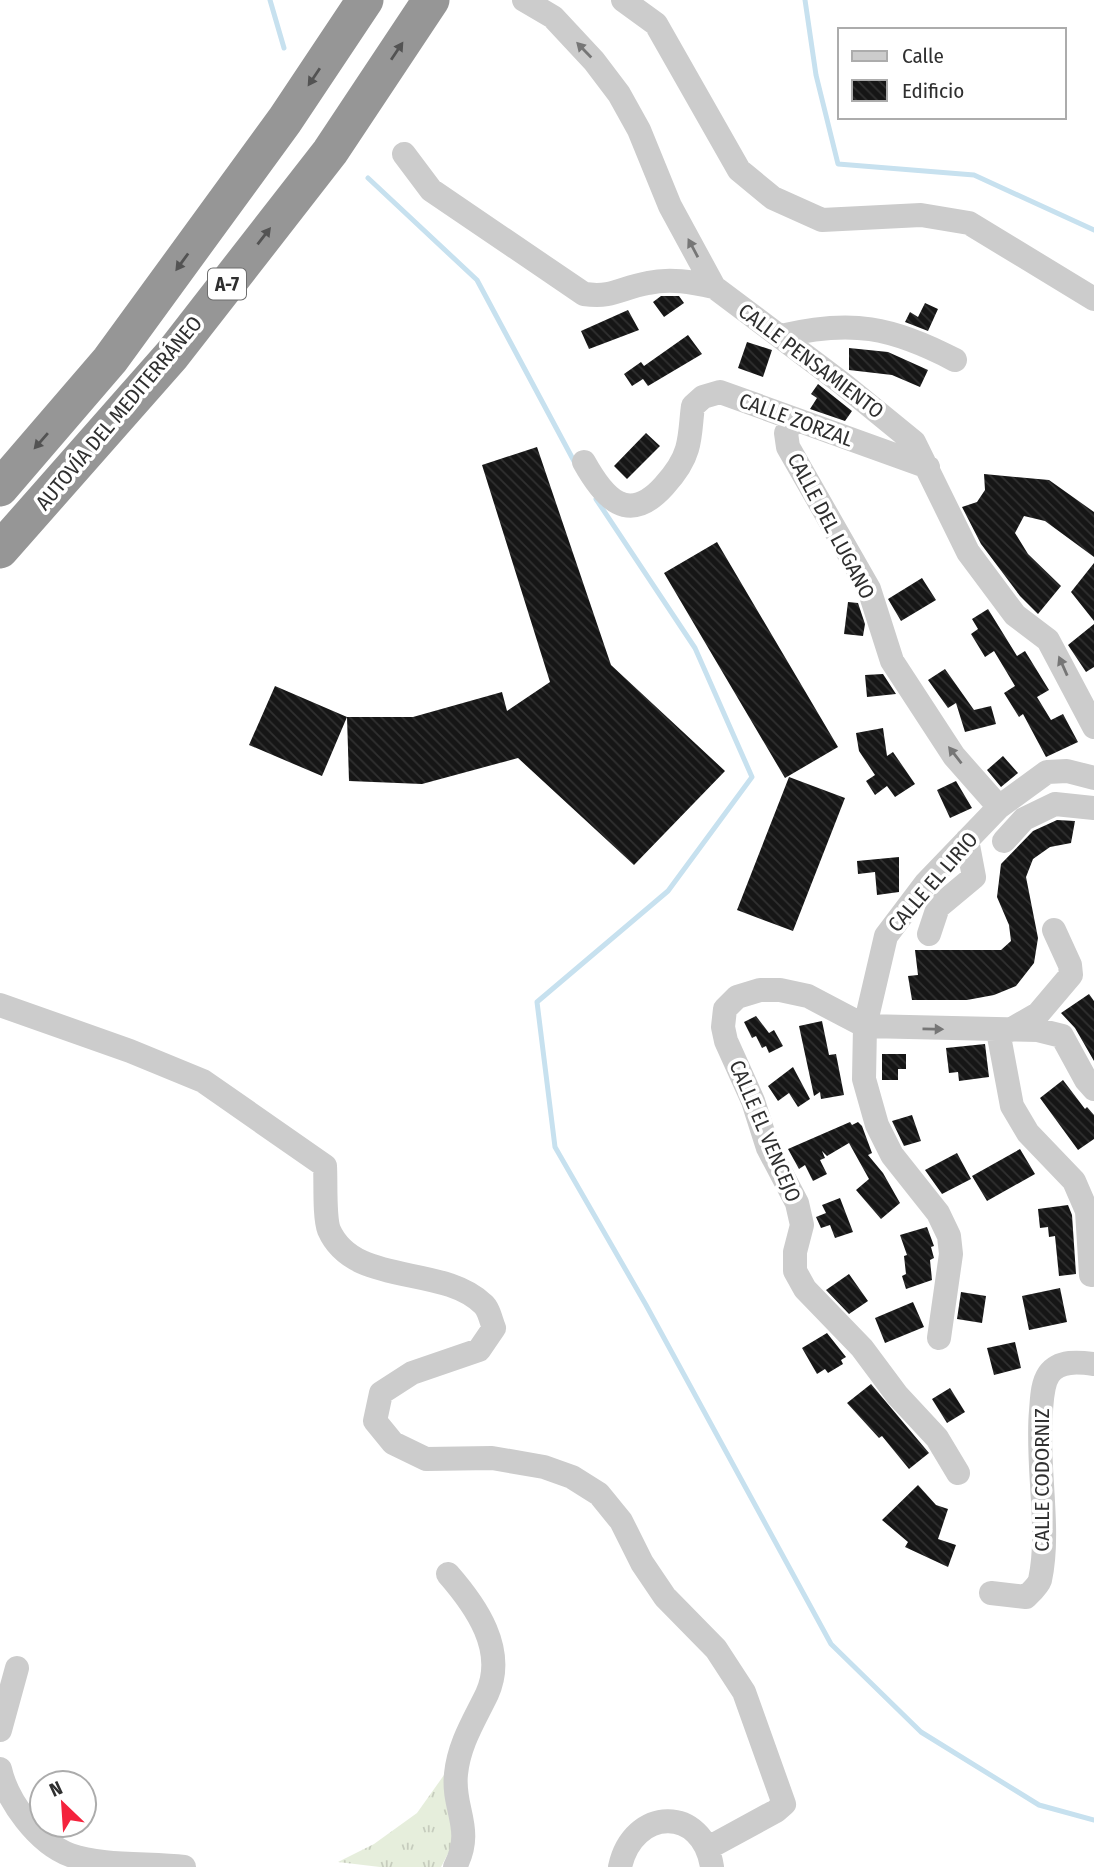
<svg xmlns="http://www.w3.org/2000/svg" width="1094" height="1867" font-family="'Fira Sans Condensed',sans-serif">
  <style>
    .park { fill: url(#park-tufts) }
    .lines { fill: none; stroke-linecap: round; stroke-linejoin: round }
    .stream { stroke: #c7e1ef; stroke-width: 5 }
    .building { fill: url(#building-back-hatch) }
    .minor { stroke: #ccc; stroke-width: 24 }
    .highway { stroke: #969696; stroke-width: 37 }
    .oneway { fill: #767676 }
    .oneway2 { fill: #535353 }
    .labels { text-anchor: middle; stroke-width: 7; stroke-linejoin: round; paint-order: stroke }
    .shield { fill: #fff; stroke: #6d6d6d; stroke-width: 2 }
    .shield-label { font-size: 19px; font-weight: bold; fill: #2f2f2f }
    .street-label { font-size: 21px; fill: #2f2f2f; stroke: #fff }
  </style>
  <defs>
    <pattern id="park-tufts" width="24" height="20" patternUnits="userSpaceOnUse" patternTransform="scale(1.75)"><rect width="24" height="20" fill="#e6eedc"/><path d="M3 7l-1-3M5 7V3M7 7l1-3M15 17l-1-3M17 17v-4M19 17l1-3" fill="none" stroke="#c6ccbd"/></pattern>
    <pattern id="building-back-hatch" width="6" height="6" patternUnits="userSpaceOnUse" patternTransform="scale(1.75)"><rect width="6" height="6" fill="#161616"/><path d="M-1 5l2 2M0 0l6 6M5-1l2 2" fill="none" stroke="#303030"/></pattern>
  </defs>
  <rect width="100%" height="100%" fill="#fff"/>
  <path class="park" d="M449,1768L453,1844L441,1867H380L338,1862L374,1844L417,1813Z"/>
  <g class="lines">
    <path class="stream" d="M270,0L284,48
      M805,0L816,75L838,164L974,175L1094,230
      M368,178L477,280L575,463
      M596,499L695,648L752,777L668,891L537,1002L555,1147L646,1305L831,1644L921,1732L1039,1805L1094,1820"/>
  </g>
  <path class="building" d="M661,296H679L684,303L664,317L653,302Z
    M925,303L938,309L928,331L905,322L910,312L918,317Z
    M628,310L639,330L589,349L581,331Z
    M688,335L702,354L648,386L643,379L632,386L624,374L641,362L644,366Z
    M747,342L772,350L763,377L738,368Z
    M849,348L888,352L928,370L920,387L892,375L849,370Z
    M818,384L852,411L845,421L810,409L817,398L811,394Z
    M646,433L660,446L627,479L614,466Z
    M537,447L611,665L725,771L634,865L518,758L422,784L349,781L347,717H413L502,692L507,711L550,682L482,465Z
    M984,474L1049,480L1094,512V557L1045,521L1024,516L1015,533L1028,554L1061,586L1038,614L1020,596L981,544L962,507L977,502L985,490Z
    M717,542L838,747L785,778L664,573Z
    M1094,563V621L1071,592Z
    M922,578L936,600L901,621L888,599Z
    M848,602L858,603L865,624L863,636L844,634Z
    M988,609L1017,656L1025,651L1049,690L1037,697L1051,720L1063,714L1078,742L1046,757L1023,714L1019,717L1004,693L1015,686L994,651L985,657L971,634L978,629L972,619Z
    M1094,624V667L1086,672L1068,645Z
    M945,669L974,710L991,706L996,724L965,732L956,703L948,708L928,680Z
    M883,674L896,694L867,697L865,675Z
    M275,686L347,717L322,776L249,745Z
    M883,728L887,756L893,752L915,784L895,797L887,786L875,795L866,781L875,775L859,751L856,733Z
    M1003,756L1018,773L1001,787L987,770Z
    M789,777L845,798L793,931L737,910Z
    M956,781L972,808L950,818L937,790Z
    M1057,820L1075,821L1071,843L1050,847L1033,859L1026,877L1038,938L1034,963L1016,986L994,995L967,1000H912L908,976L918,975L915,950H1001L1011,941L1009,925L997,897L1001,864L1033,831Z
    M899,857V892L877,895L875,872L858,874L857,861Z
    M1089,994L1094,1001V1061L1075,1028L1061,1013Z
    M756,1016L769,1033L774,1030L783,1046L769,1053L766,1046L762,1048L756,1036L752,1038L744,1022Z
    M822,1021L829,1055L836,1054L844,1095L821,1099L820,1092L814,1096L799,1026Z
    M985,1044L989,1077L959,1081L958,1072L949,1073L946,1048Z
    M882,1054H906V1069H898V1080H882Z
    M793,1067L810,1099L798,1107L789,1093L778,1101L768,1086Z
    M1063,1080L1085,1109L1087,1107L1094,1115V1139L1078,1150L1040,1098Z
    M912,1115L921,1141L904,1146L892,1121Z
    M850,1122L852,1125L858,1122L862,1126L872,1153L868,1155L883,1173L900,1203L881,1219L856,1190L869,1179L849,1143L827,1156L822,1151L825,1158L820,1160L827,1174L813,1181L805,1165L799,1169L788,1149Z
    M1020,1149L1035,1174L987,1201L972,1176Z
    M957,1153L971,1179L942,1194L925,1170Z
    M840,1198L853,1232L835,1238L830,1225L821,1228L816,1217L826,1213L822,1205Z
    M1068,1205L1072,1215L1076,1274L1059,1276L1055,1236L1049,1237L1048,1227L1040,1228L1038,1209Z
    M927,1227L934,1246L931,1247L934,1258L930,1260L932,1280L906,1289L902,1276L906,1274L904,1256L907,1255L900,1235Z
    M849,1274L868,1301L849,1314L826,1290Z
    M1060,1288L1067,1322L1029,1330L1022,1296Z
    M961,1292L986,1296L982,1323L957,1319Z
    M913,1302L924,1327L885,1343L875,1318Z
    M827,1333L846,1357L841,1360L843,1364L828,1373L825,1369L817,1374L802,1348Z
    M1015,1342L1021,1368L994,1375L987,1348Z
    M871,1384L929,1453L909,1469L882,1436L879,1438L847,1403Z
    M950,1388L965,1412L947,1423L932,1399Z
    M918,1485L936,1505L948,1509L938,1539L956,1545L948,1567L905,1547L908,1542L882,1520Z"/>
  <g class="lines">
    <path class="minor" d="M524,0L553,17L594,61L619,94L639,130L670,206L714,287L843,384L914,442L968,552L1015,615L1048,640L1094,727
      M623,0L656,24L739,170L773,198L822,220L921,215L969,223L1094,299
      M404,154L431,190L584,294C614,298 620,288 648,283C670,278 692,282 714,287
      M781,336C851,319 892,327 955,360
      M793,419L786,433L788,447L869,589L892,661L954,756L999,807
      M584,462C604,498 628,526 664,486C674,475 683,463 687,449C691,436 691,420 693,406L703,397L720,392L928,467
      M1004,841L1024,819L1055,804L1094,808
      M929,934L938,907L974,877L967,840
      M0,1005L130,1051L203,1081L325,1166C326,1181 324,1217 329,1230C354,1287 442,1264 483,1304C489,1309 491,1321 494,1328L479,1350L412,1373L381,1393L375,1421L393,1443L426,1459L492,1458L544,1467L572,1477L599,1494L621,1521L642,1563L665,1597L716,1649L744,1692L784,1804L776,1811L708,1848
      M1010,1030L1038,1014L1071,975L1070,965L1054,930
      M998,1031L1012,1106L1028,1133L1074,1181L1087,1211L1091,1275
      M939,1338L951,1254L949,1236L938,1213L892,1155L877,1125L864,1079L865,1026L886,936L926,883L999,807L1047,772L1067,771L1094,778
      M958,1473L937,1438L897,1395L862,1348L805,1289L795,1271V1252L802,1225L797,1203L768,1148L753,1101L726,1041L723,1027L725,1009L737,997L760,990H780L808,996L865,1026L1038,1030L1062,1036L1086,1080L1094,1089
      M448,1574C476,1606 507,1650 487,1694C474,1721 459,1744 456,1774C452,1809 475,1829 455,1867
      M991,1593L1026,1597C1031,1592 1038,1586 1040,1580C1051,1530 1036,1464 1041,1411C1042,1399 1042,1384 1049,1374C1059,1360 1079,1362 1094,1364
      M0,1730L17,1668
      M0,1769C7,1801 38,1843 70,1855C101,1866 150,1863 184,1867
      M620,1867C633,1807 703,1805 712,1867"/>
    <path class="highway" d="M0,488L110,360L285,120L365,0
      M0,550L172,355L330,152L431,0"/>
  </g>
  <defs><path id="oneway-solid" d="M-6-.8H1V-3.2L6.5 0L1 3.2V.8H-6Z" transform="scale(1.75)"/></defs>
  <g class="oneway">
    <use href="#oneway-solid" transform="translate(584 50) rotate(-134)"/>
    <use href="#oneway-solid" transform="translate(693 248) rotate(-118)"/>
    <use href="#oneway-solid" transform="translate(1063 666) rotate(-114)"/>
    <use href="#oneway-solid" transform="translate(955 755) rotate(-128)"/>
    <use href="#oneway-solid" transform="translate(933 1029) rotate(1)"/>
  </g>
  <g class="oneway2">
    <use href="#oneway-solid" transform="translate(397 51) rotate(-56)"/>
    <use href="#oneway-solid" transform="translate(314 77) rotate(124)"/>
    <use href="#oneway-solid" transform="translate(264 236) rotate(-52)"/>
    <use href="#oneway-solid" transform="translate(182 262) rotate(126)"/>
    <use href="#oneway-solid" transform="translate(41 441) rotate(131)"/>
  </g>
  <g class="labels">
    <rect class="shield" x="208" y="268.5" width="38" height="31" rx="5"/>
    <g class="shield-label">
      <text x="227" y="291">A-7</text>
    </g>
    <g class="street-label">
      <text transform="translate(811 361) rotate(37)" y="7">CALLE PENSAMIENTO</text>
      <text transform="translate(119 413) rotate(-50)" y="7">AUTOVÍA DEL MEDITERRÁNEO</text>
      <text transform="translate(796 420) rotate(20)" y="7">CALLE ZORZAL</text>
      <text transform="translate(831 526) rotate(62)" y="7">CALLE DEL LUGANO</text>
      <text transform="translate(933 882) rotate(-49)" y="7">CALLE EL LIRIO</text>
      <text transform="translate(765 1131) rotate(67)" y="7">CALLE EL VENCEJO</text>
      <text transform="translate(1042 1480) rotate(-90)" y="7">CALLE CODORNIZ</text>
    </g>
  </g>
  <rect x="838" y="28" width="228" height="91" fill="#ffffff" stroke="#acacac" stroke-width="2"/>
  <rect x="852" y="51" width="35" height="10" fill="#cccccc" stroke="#acacac" stroke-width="2"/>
  <text x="902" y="63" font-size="21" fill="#2f2f2f">Calle</text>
  <rect x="852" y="80" width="35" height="21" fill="url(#building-back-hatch)" stroke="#acacac" stroke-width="2"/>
  <text x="902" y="98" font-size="21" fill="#2f2f2f">Edificio</text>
  <g transform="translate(63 1804) rotate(335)"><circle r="33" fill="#ffffff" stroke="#acacac" stroke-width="2"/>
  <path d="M0-5L12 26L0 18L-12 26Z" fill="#f4233d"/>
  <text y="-10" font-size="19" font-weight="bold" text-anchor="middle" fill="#2f2f2f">N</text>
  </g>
</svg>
